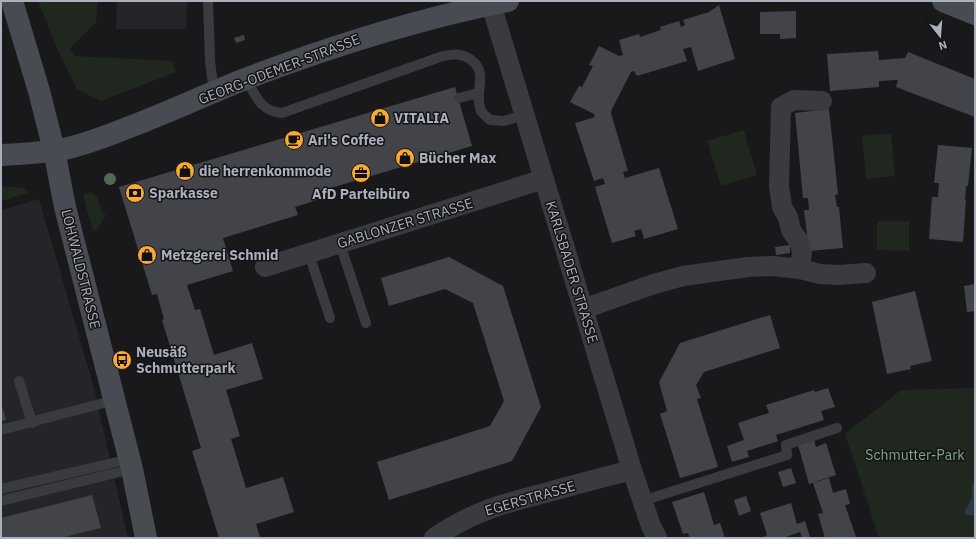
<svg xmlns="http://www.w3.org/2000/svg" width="976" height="539" font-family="'IBM Plex Sans',sans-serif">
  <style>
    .built { fill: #252529 }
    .green { fill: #1f271f }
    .water { fill: #2e3a41 }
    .building { fill: #434449 }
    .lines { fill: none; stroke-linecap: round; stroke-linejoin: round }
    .lane { stroke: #3a3b41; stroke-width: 10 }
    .street { stroke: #3a3b41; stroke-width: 20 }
    .secondary { stroke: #484b51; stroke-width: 22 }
    .tree { fill: #536754 }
    .labels { text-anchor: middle; stroke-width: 3; stroke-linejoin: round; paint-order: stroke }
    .street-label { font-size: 14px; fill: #abb1bc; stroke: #141417 }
    .poi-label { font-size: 14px; font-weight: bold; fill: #abb1bc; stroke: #141417; text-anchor: start }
    .park-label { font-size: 14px; fill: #82a782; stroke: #141417 }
  </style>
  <rect width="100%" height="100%" fill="#19191c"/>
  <path class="built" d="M117,1H187L186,29H116Z
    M39,199L94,388L128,538H1V210Z"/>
  <path class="green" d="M38,1H98L96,22L70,48L74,56L172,61L176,72L101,101L77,89L59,53Z
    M744,130L757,175L721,186L707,141Z
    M891,133L895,176L866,179L862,136Z
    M1,186L24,188L28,191V193L1,201Z
    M91,192L97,197L103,215L107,214L96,231L93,230L84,200V194Z
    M877,221H909V251L877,250Z
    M975,388V538H879L845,434L901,390Z"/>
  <path class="water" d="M975,482V515H966L965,510L972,498V486Z"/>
  <path class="building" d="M719,5L735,59L698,71L691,47L683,49L687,61L637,76L634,71L631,72L612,109L611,113L628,171L623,172L625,178L659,168L678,229L644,239L641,229L634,231L636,236L612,243L595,187L605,184L603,178L594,181L575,123L595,117L594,114L570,102L579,86L582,87L593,66L589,65L599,46L619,56L623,55L619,40L639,34L640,37L661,30L660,27L679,21L681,27L685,25L683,20L709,12Z
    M796,11V38L780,39V34H760V12Z
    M244,35L245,40L236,43L234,38Z
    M878,51L879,60L905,58L908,52L975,79V117L896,87L898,80L879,81V87L830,91L827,54Z
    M455,87L472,146L314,193L317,200L295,207L298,215L223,238L233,271L187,285L195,310L200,309L214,355L252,343L263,379L226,390L240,436L231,439L246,488L283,477L294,512L256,524L260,538H219L192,451L201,448L162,320L164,319L157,294L152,295L119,187Z
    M829,109L838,194L835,195L837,207H839L843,248L809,251L804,210H809L808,198H803L795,113Z
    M938,145L972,148L968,186H966L965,200H966L963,242L929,239L932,197H938L939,183H934Z
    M790,245V253L776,255L775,247Z
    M449,257L503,286L541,407L512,461L389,500L377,462L490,426L504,401L473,303L445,289L389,306L381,278Z
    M975,284V311L967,312L964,286Z
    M915,291L932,361L910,366L911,369L887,374L872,302Z
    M770,315L780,348L704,372L696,385L701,398L697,399L718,467L680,478L660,414L667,411L659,382L680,343Z
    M124,352L127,365L124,366L121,353Z
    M828,388L835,407L821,411L824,420L776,435L778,441L747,451L749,457L732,462L727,446L744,440L738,423L769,413L766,405L814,390L815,392Z
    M1,403L6,420L1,421Z
    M814,440L816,447L826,443L836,475L809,484L798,445Z
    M791,468L796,483L783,487L778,472Z
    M829,478L833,493L846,489L850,504L845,505L856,537L825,538L818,514L823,513L813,483Z
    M704,492L714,525L720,523L725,538H690L688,533L683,534L672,502Z
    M92,495L101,528L60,538H1V518Z
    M746,496L751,511L739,516L734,500Z
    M791,503L797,524L805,521L810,537L802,538L800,532L783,538H762L767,535L760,513Z"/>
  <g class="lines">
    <path class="lane" d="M208,1L210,61L214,92
      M246,79C256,96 260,111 282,113L443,56C453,54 461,53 470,59C490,73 473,92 481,111C483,114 487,117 490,120L504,121L524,115
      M459,98L478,93
      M340,244L366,323
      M309,254L330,318
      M19,381L32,423
      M1,430L115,400
      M1,489L130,459
      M1,501L132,469
      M642,501L787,455L786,445L837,428"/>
    <path class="street" d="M491,4L632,470L651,526L657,538
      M265,267L544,179
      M800,269L802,253L801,247L798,240L791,230L788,217L782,207L779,186L781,107L794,100L822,101
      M583,309L654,284L683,276L748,267L772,266L800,269L820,274L839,275L866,273
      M434,538C473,511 505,503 549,492C577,484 605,477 632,470"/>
    <path class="secondary" d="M12,1L39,91L54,150L65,207L132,469L146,538
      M943,1L975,14
      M1,155C22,154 44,153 64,149C86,144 107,136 127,128C167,113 205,95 245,79C332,46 417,19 508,1"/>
  </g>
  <circle class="tree" cx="110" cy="179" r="6"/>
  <defs>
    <symbol id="shop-disc" viewBox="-11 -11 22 22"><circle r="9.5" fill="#faaa33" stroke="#141417"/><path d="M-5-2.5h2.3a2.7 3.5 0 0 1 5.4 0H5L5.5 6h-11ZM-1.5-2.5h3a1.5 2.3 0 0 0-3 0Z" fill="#111"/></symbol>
    <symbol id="cafe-disc" viewBox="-11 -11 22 22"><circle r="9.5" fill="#faaa33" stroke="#141417"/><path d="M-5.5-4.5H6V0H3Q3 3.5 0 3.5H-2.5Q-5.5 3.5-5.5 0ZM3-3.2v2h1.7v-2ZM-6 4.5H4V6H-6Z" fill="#111"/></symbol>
    <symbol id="office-disc" viewBox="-11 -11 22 22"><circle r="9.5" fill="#faaa33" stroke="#141417"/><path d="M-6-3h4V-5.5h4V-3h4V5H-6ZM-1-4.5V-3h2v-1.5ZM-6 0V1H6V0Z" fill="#111"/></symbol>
    <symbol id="bank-disc" viewBox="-11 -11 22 22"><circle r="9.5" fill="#faaa33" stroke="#141417"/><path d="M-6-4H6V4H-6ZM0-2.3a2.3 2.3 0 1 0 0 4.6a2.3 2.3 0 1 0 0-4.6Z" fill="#111"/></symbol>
    <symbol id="bus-disc" viewBox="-11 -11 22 22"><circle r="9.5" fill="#faaa33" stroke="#141417"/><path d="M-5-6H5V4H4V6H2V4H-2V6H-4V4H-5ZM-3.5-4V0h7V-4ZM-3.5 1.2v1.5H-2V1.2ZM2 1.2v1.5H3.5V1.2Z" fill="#111"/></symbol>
  </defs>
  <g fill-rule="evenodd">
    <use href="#shop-disc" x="369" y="107" width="22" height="22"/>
    <use href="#cafe-disc" x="283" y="129" width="22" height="22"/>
    <use href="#shop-disc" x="394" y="147" width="22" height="22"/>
    <use href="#shop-disc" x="174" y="160" width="22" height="22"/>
    <use href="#office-disc" x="350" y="162" width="22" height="22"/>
    <use href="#bank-disc" x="124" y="182" width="22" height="22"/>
    <use href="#shop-disc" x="136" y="244" width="22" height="22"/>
    <use href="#bus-disc" x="111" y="349" width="22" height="22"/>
  </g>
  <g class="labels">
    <g class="street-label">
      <text transform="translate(279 69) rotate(-21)" y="5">GEORG-ODEMER-STRASSE</text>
      <text transform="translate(405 223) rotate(-17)" y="5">GABLONZER STRASSE</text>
      <text transform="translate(81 269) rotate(76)" y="5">LOHWALDSTRASSE</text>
      <text transform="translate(572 272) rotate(73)" y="5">KARLSBADER STRASSE</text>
      <text transform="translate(530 498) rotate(-16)" y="5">EGERSTRASSE</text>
    </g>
    <g class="poi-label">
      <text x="394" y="123">VITALIA</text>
      <text x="308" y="145">Ari's Coffee</text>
      <text x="419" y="163">Bücher Max</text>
      <text x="199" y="176">die herrenkommode</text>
      <text x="149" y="198">Sparkasse</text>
      <text x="361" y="199" text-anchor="middle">AfD Parteibüro</text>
      <text x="161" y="260">Metzgerei Schmid</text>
      <text x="136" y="357">Neusäß<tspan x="136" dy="16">Schmutterpark</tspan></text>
    </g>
    <g class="park-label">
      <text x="915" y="460">Schmutter-Park</text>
    </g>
  </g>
  <rect width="976" height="539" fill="none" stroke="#abb1bc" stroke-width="4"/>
  <g transform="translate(940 36) rotate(163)" stroke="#141417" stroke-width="3" paint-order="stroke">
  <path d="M0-3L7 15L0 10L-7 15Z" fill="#abb1bc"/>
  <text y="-6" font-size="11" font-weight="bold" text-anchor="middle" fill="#abb1bc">N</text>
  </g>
</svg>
